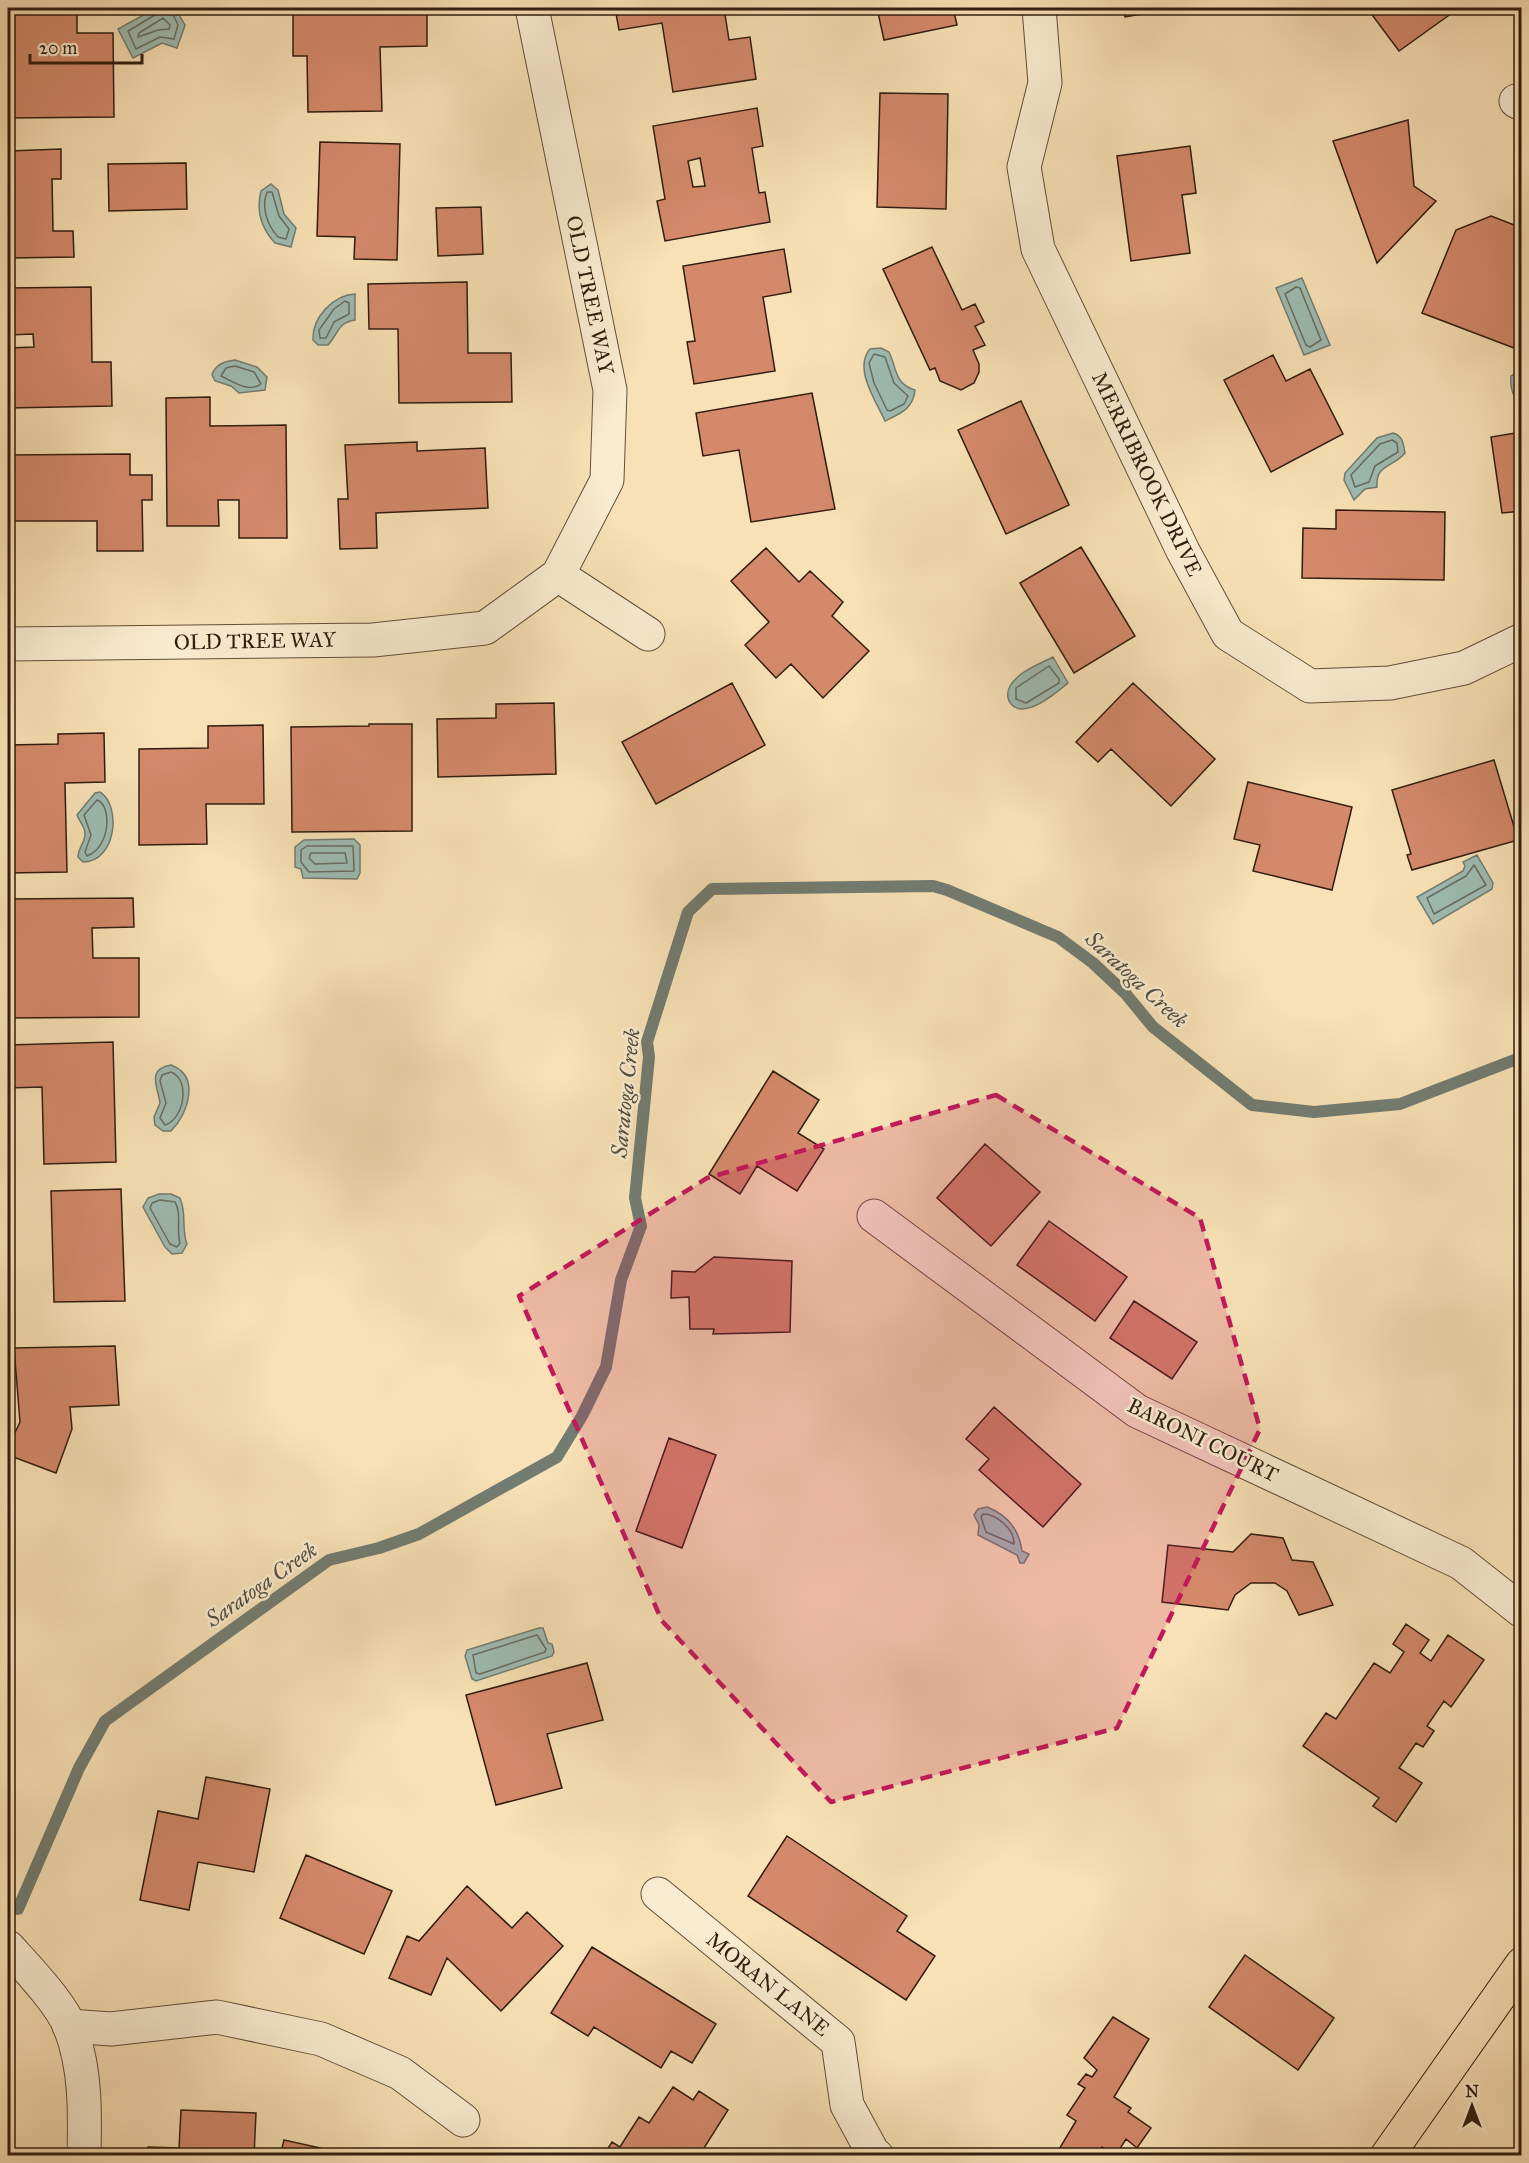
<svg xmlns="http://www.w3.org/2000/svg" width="1529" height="2163" font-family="'IM FELL Great Primer',serif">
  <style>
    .water { fill: #9ebcb3; stroke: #727c71; stroke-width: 1.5 }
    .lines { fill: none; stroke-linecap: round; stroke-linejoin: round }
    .shore { stroke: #676c61; stroke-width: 1.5 }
    .stream { stroke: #727c71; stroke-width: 12 }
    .building { fill: #d4896b; stroke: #301d0f; stroke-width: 1.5; fill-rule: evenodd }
    .minor-casing { stroke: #624e39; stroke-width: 35 }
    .tertiary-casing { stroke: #624e39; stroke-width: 35 }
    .primary-casing { stroke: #301d0f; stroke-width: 35 }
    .minor { stroke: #faecd0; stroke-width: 33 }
    .tertiary { stroke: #faecd0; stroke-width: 33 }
    .primary { stroke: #f8e1b6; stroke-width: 33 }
    .marked { fill: #c2185b; fill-opacity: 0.2; stroke: #c2185b; stroke-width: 4.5; stroke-dasharray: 12 8; stroke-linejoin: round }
    .labels { text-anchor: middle; stroke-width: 5; stroke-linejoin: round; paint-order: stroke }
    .street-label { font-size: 21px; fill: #301d0f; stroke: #faecd0 }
    .water-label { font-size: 22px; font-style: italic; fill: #514d40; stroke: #faecd0 }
  </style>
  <rect width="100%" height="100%" fill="#f8e1b6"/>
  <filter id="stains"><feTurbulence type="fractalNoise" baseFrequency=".00333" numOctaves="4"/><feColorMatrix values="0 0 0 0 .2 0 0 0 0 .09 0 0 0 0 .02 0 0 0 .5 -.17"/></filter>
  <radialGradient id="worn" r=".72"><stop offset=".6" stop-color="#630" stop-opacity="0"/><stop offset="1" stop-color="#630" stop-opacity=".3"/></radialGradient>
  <path class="water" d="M156,8H175L185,25L177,48L162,43L133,58L118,29Z
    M271,184L278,190L284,214L296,228L291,247L275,243C261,228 256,211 261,191Z
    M1302,278L1330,345L1304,355L1276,288Z
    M355,294V320C337,323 339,333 328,345H318L313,340C312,318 333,295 355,294Z
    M881,348L889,352C897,368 894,384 915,390C913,409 901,413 885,421C876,401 853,368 870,349Z
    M235,360L257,367L267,377L265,390L239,393L231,386L215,381L212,375C215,365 225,361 235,360Z
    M1521,370H1522L1521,403C1512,397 1510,386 1511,376Z
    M1393,433C1403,436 1403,443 1405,453C1394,467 1375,464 1377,487L1365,489L1354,500L1344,480L1345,473L1377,438Z
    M1053,657L1068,683C1056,693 1025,720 1011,704C1007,699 1007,692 1010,686C1018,672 1039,664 1053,657Z
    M100,792C122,806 116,862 83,862L78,857C78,848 86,841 85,833C85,827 79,821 77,815L95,793Z
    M354,839L360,845V873L357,879L303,878L301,869L295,867V847L304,840Z
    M1477,855L1493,883L1492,889L1433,924L1417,897L1463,871L1465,866L1463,862Z
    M171,1065C201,1076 188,1114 171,1131H163L155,1125L154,1117L160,1103C158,1087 146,1069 171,1065Z
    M159,1194H171L180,1198C187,1214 181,1228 187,1244L182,1253L172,1254L165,1247L143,1207L148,1198Z
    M987,1507C1008,1515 1019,1529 1022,1551L1029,1554L1024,1563H1020L1017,1555L978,1535L979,1525L974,1515L978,1509Z
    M539,1628H543L548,1643L552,1644L554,1652L552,1656L476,1681L472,1679L465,1656L467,1650Z"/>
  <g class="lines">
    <path class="shore" d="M158,8L155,15L128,31L136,49L160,37L174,39L178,25L170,8
      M163,18L170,25L169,29L158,30L138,37L139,33Z
      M267,192H272L279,216L289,229L286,239L278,237C267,225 261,207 267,192Z
      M1296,287L1300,288L1321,340L1310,347L1306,345L1285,294Z
      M345,301L349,303V314L334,322L326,338H320L319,330L334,309Z
      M874,354L885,357L894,383L908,396L904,404L890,411L887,410L874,383L869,363Z
      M235,366L254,372L261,384C249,393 233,382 221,376L226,368Z
      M1392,440L1397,443L1398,452L1375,466L1369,482L1355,487L1351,475L1380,444Z
      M1049,666L1059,679V683L1026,703L1016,699V688Z
      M97,800C112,805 111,847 87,856L85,852L91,835L84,815Z
      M307,846H353L354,871L309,872L301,862V850Z
      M311,853H345L347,863L315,864L309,858Z
      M1474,865L1486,885L1434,914L1427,898L1466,876Z
      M171,1072C191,1080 184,1119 165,1125L160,1118L166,1103L160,1081L162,1075Z
      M160,1200L175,1202C182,1214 176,1230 180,1243L177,1247L170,1244L150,1208L152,1203Z
      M983,1514C997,1514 1015,1530 1014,1544L986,1532L981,1517Z
      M537,1635L546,1649L545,1652L480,1674L476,1673L473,1655Z"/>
    <path class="stream" d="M18,1909L79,1768L105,1721L329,1560L379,1548L419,1534L557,1457L582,1416L606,1367L621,1280L641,1226L635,1198L649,1057L647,1042L688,912L712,889L933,886L947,890L1058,937L1093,963L1125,993L1153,1027L1252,1105L1314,1112L1400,1104L1522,1057"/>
  </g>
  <path class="building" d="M8,8H77V33H113L114,117L8,118Z
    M293,8H427V46L380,47L382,111L308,112L307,56H293Z
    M615,8H724L729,40L750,37L756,79L673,92L662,23L619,30Z
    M877,8H953L957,25L884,40Z
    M1123,8H1177L1125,17Z
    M1367,8H1459L1399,51Z
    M880,93L948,94L946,209L877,207Z
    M757,108L763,146L752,148L759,193L765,192L770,222L665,241L657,201L665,199L653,126ZM700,158L705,186L693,187L688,161Z
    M1408,120L1414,186L1436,201L1377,263L1333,141Z
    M320,142L400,144L397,260L354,259L355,237L317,236Z
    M1190,146L1196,193L1182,195L1190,253L1131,261L1117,156Z
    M61,149V179H52L53,231H73L74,257L8,258L9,151Z
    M186,163L187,209L109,211L108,164Z
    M481,207L483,254L438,256L436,208Z
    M1491,216L1522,228V332L1514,348L1422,313L1456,230Z
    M932,247L962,310L975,304L984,322L975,326L985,345L973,350L979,364V372L974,383L961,390L940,381L935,368L930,370L883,269Z
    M784,249L791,292L763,297L775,371L694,384L687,342L695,341L683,266Z
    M467,282L468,353H511L512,402L399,403L398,329H369L368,284Z
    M91,287L92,362H111L112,406L8,408V348L34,347L33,334L8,335V288Z
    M1273,355L1286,381L1310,369L1343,434L1271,472L1224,380Z
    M812,393L835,509L751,522L739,450L703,456L696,413Z
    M210,397V426L286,425L287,538H239V500H218L219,526H167L166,398Z
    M1021,401L1069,505L1006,534L958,430Z
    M1522,432V511L1502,513L1491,437Z
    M417,442V451L485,448L488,508L376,513L377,548L340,549L338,499H348L345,445Z
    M130,454V475H152V500H142L143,551H97V521H8V455Z
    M1336,510L1445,512L1444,580L1302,578L1303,528L1336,529Z
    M1081,547L1135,636L1074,673L1020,583Z
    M766,548L799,582L810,571L843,602L832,616L869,651L823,698L791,664L776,678L745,645L769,622L731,581Z
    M732,683L765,745L656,804L622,742Z
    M1133,683L1215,759L1171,806L1111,749L1098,762L1076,742Z
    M554,703L556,774L438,777L437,719L496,718V704Z
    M369,724H412V831L292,832L291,727L369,726Z
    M263,725L264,804H206L207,844L139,845V749L208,748V726Z
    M104,733L105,782L65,783L67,872L8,873V745L58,744V734Z
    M1494,760L1518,840L1412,870L1407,855L1411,854L1392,790Z
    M1248,782L1352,807L1332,890L1253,871L1260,845L1234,839Z
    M133,898L134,927L92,928L93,958H139V1017L8,1018L9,899Z
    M113,1042L116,1162L44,1164L42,1087L8,1088V1045Z
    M773,1071L819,1100L798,1133L824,1149L797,1191L757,1166L740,1194L709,1174Z
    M985,1144L1040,1192L991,1246L937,1198Z
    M121,1189L125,1301L54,1302L51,1191Z
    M1049,1221L1127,1277L1095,1321L1017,1265Z
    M714,1257L792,1261L790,1332L713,1334L714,1329H690L689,1297L671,1298L672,1271L695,1272Z
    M1134,1301L1197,1342L1172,1379L1110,1338Z
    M115,1346L119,1405L70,1407L72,1429L56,1473L8,1455V1447L20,1422L14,1348Z
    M994,1407L1081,1484L1043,1527L979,1470L989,1459L966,1439Z
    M669,1438L716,1455L682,1548L636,1531Z
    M1251,1534L1283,1538L1292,1560L1313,1562L1333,1605L1299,1615L1287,1591L1275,1583H1251L1235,1595L1228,1610L1162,1602L1168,1545L1233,1552Z
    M1406,1624L1429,1640L1420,1653L1431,1661L1448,1635L1484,1660L1451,1707L1444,1701L1427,1726L1434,1731L1423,1747L1416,1743L1399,1768L1422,1783L1396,1822L1373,1806L1379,1798L1303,1746L1326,1713L1336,1719L1374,1663L1390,1673L1404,1652L1393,1644Z
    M587,1663L603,1720L547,1734L562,1788L496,1805L466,1695Z
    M206,1777L270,1789L254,1872L198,1862L189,1910L140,1900L158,1811L198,1819Z
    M787,1836L907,1916L897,1931L935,1956L906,2000L748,1896Z
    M306,1855L392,1891L364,1954L280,1918Z
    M467,1886L512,1928L527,1912L563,1946L501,2011L447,1958L431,1995L389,1978L407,1936L419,1941Z
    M592,1947L716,2024L692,2063L671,2051L661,2068L594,2027L588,2036L551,2013Z
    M1245,1955L1334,2018L1298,2070L1209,2007Z
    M1113,2017L1149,2039L1114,2097L1131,2108L1128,2112L1151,2128L1137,2148L1126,2139L1116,2155L1102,2147L1097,2156H1055L1076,2121L1067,2115L1085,2088L1078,2084L1086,2074L1092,2077L1097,2070L1084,2058Z
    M673,2087L693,2100L699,2091L728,2110L699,2156H603L612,2142L620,2147L639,2117L649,2123Z
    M181,2110L256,2113L254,2156H147L148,2147L179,2148Z
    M284,2140L325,2149L324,2156H280Z"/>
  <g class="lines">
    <defs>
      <path id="minor" d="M1039,8L1045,83L1024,167L1038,249L1183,551L1228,634L1310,686L1390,683L1464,668L1522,640
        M1516,101L1522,104
        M558,575L648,634
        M8,644L373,640L485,628L558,575L607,480L610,390L532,8
        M874,1216L1137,1411L1461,1563L1522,1611
        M658,1894L838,2042L847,2105L873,2153L877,2156
        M69,2026L111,2029L217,2017L321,2039L400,2073L463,2120"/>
      <path id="tertiary" d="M8,1947C26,1967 60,2002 70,2027C86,2068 85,2113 84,2156"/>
      <path id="primary" d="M1387,2156L1522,1964"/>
    </defs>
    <use href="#minor" class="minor-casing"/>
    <use href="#tertiary" class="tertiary-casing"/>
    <use href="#primary" class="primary-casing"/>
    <use href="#minor" class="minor"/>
    <use href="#tertiary" class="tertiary"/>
    <use href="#primary" class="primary"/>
  </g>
  <path class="marked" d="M996,1095L1200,1218L1260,1429L1117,1728L831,1802L662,1621L519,1296L707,1178Z"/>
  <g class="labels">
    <g class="street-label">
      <text transform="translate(590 295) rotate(78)" y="7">OLD TREE WAY</text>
      <text transform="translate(1147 474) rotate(64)" y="7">MERRIBROOK DRIVE</text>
      <text transform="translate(255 641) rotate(-1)" y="7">OLD TREE WAY</text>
      <text transform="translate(1203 1440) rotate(26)" y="7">BARONI COURT</text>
      <text transform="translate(768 1984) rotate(39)" y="7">MORAN LANE</text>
    </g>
    <g class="water-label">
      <text transform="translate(1137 979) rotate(43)" y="8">Saratoga Creek</text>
      <text transform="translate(625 1093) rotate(-84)" y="8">Saratoga Creek</text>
      <text transform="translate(261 1584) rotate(-35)" y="8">Saratoga Creek</text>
    </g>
  </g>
  <rect width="1529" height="2163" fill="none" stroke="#f8e1b6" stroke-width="30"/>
  <rect x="9" y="9" width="1511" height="2145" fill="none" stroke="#301d0f" stroke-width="3"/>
  <rect x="15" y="15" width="1499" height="2133" fill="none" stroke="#301d0f" stroke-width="1.5"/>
  <g transform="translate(1472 2106)" stroke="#faecd0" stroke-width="4.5" paint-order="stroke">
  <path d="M0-4.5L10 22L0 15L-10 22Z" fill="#301d0f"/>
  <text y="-9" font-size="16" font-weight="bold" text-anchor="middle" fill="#301d0f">N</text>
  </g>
  <path d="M30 54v9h112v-9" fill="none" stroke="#301d0f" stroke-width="3"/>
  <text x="39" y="54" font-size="18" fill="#301d0f" stroke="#faecd0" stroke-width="4.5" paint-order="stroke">20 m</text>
  <rect width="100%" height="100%" filter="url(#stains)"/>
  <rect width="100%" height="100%" fill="url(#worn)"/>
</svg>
